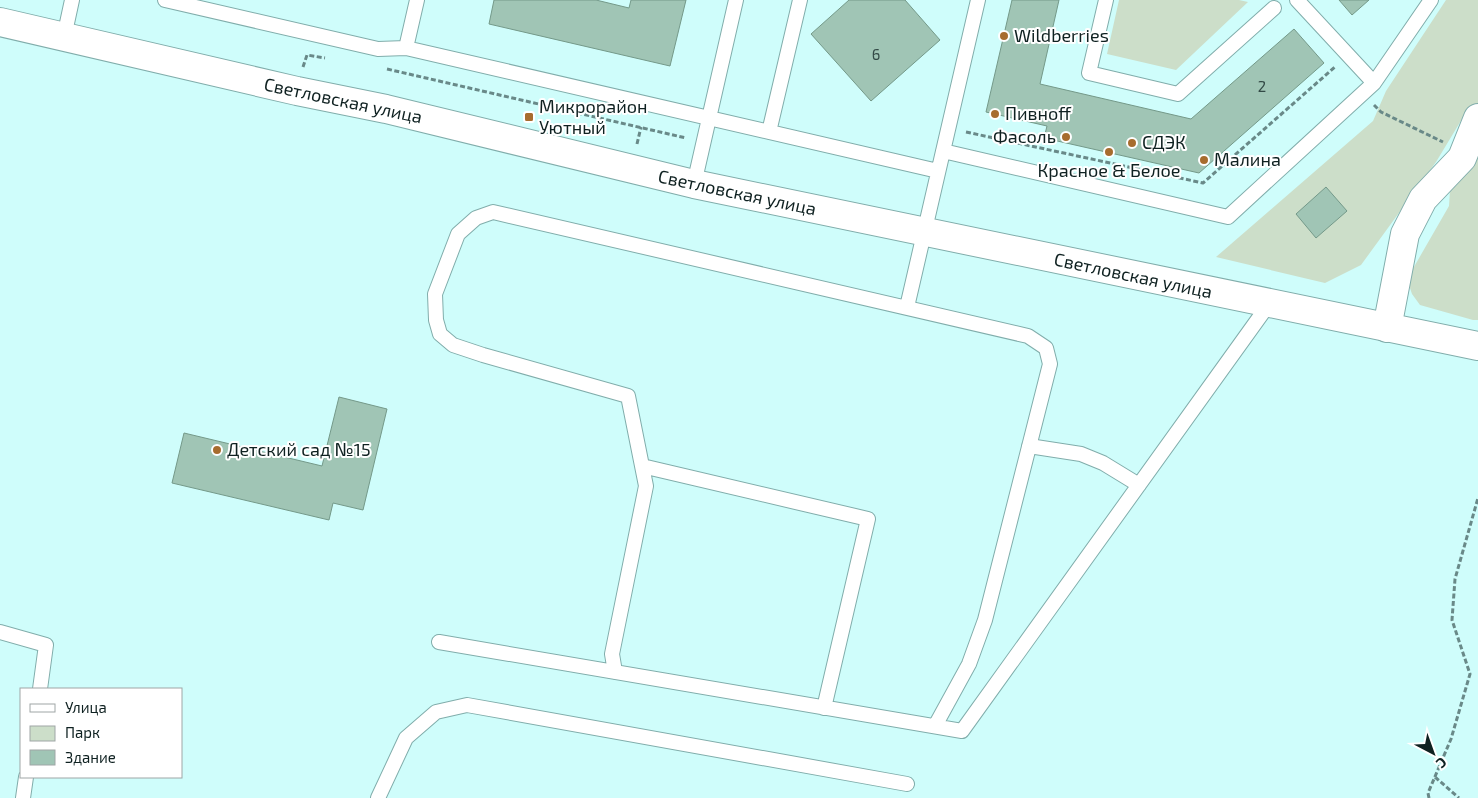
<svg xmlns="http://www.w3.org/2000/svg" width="1478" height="798" font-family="'Exo 2',sans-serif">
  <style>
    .green { fill: #ccdec9 }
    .building { fill: #a0c5b5; stroke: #749989 }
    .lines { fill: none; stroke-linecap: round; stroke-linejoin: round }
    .service-casing { stroke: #81adab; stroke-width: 16 }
    .minor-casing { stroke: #81adab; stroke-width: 30 }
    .tertiary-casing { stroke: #81adab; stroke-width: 30 }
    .path { stroke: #698988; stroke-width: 3; stroke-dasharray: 5 2.5; stroke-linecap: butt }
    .service { stroke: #fff; stroke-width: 14 }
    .minor { stroke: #fff; stroke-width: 28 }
    .tertiary { stroke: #fff; stroke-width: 28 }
    .poi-dot { fill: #a76c2e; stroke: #fff; stroke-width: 2 }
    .labels { text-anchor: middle; stroke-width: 4; stroke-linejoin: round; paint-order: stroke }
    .number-label { font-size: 15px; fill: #334a46 }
    .poi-label { font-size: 18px; fill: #0f2121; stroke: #fff; text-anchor: start }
    .street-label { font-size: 18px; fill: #0f2121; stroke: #fff }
  </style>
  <rect width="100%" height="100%" fill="#cffdfb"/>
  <path class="green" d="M1119,0H1239L1248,2L1176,70L1107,54Z
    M1446,0H1478V108L1462,119L1436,162L1361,265L1325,283L1216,257L1373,121L1386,91Z
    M1478,143V320H1473L1420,305L1412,294L1407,279L1449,206L1450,190Z"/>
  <path class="building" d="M494,0H596L629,8L631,0H686L670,66L489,24Z
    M849,0H905L940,40L871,101L811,34Z
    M1012,0H1059L1040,84L1191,119L1294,29L1324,63L1199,173L1044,138L1047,126L986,112Z
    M1339,0H1369L1352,15Z
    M1326,187L1347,211L1316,238L1296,214Z
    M339,397L387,409L363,510L333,503L329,520L172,483L184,433L322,466Z"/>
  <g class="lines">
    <defs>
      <path id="service" d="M165,0L378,49L406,48L938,171
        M1106,0L1089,73L1178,94L1274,8
        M1297,0L1374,83
        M64,37L72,0
        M406,48L417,0
        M769,132L800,0
        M943,151L1228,217L1374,83L1431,0
        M694,184L736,0
        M907,307L978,0
        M1029,446L1081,454L1103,463L1139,485
        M642,466L868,519L824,708
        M0,632L46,645L40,689
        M439,642L962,731L1269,304
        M615,672L612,654L646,486L628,396L483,355L453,345L440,334L436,320L435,294L458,234L476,218L493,212L1028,336L1046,348L1050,364L985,620L969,664L935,726
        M23,798L26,777
        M378,798L406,738L436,712L467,705L907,784"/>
      <path id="minor" d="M1387,328L1405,234L1423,199L1462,158L1478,118"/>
      <path id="tertiary" d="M0,22L297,91L386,109L694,184L1478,346"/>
    </defs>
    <use href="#service" class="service-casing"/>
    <use href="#minor" class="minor-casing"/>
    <use href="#tertiary" class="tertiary-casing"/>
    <path class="path" d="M303,67L307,55L325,58
      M387,69L686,138
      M1374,105L1381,112L1443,142
      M966,132L1203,183L1336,66
      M637,144L641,127
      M1435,777L1459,798
      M1429,798L1428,793L1451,739L1470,674L1452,620L1455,579L1478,498"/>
    <use href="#service" class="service"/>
    <use href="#minor" class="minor"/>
    <use href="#tertiary" class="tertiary"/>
  </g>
  <g class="poi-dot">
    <circle cx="1004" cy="36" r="5"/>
    <circle cx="995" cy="114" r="5"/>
    <rect x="524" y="112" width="10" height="10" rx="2.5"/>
    <circle cx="1066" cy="137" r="5"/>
    <circle cx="1132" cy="143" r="5"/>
    <circle cx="1109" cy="152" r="5"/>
    <circle cx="1204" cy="160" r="5"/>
    <circle cx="217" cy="450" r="5"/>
  </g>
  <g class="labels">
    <g class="number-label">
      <text x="876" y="60">6</text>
      <text x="1262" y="92">2</text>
    </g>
    <g class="poi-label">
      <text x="1014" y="42">Wildberries</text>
      <text x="539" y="113">Микрорайон<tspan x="539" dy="21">Уютный</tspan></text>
      <text x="1005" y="120">Пивноff</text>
      <text x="1056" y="143" text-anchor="end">Фасоль</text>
      <text x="1142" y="149">СДЭК</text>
      <text x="1214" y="166">Малина</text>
      <text x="1109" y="177" text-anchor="middle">Красное &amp; Белое</text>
      <text x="227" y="456">Детский сад №15</text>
    </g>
    <g class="street-label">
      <text transform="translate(343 101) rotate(12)" y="6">Светловская улица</text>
      <text transform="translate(737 193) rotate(12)" y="6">Светловская улица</text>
      <text transform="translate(1133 276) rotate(12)" y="6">Светловская улица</text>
    </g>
  </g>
  <rect x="20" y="688" width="162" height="90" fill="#ffffff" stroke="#9fa6a6"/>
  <rect x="30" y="704" width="25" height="8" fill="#ffffff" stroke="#9fa6a6"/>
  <text x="65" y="713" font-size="15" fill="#0f2121">Улица</text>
  <rect x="30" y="726" width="25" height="15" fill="#ccdec9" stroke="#9fa6a6"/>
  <text x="65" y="738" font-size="15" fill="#0f2121">Парк</text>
  <rect x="30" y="750" width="25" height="15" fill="#a0c5b5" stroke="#9fa6a6"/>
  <text x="65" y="763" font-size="15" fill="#0f2121">Здание</text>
  <g transform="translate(1433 753) rotate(139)" stroke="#ffffff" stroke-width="4" paint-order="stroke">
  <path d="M0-4L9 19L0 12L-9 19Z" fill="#0f2121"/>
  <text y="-8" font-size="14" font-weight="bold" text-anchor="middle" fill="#0f2121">С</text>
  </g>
</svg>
